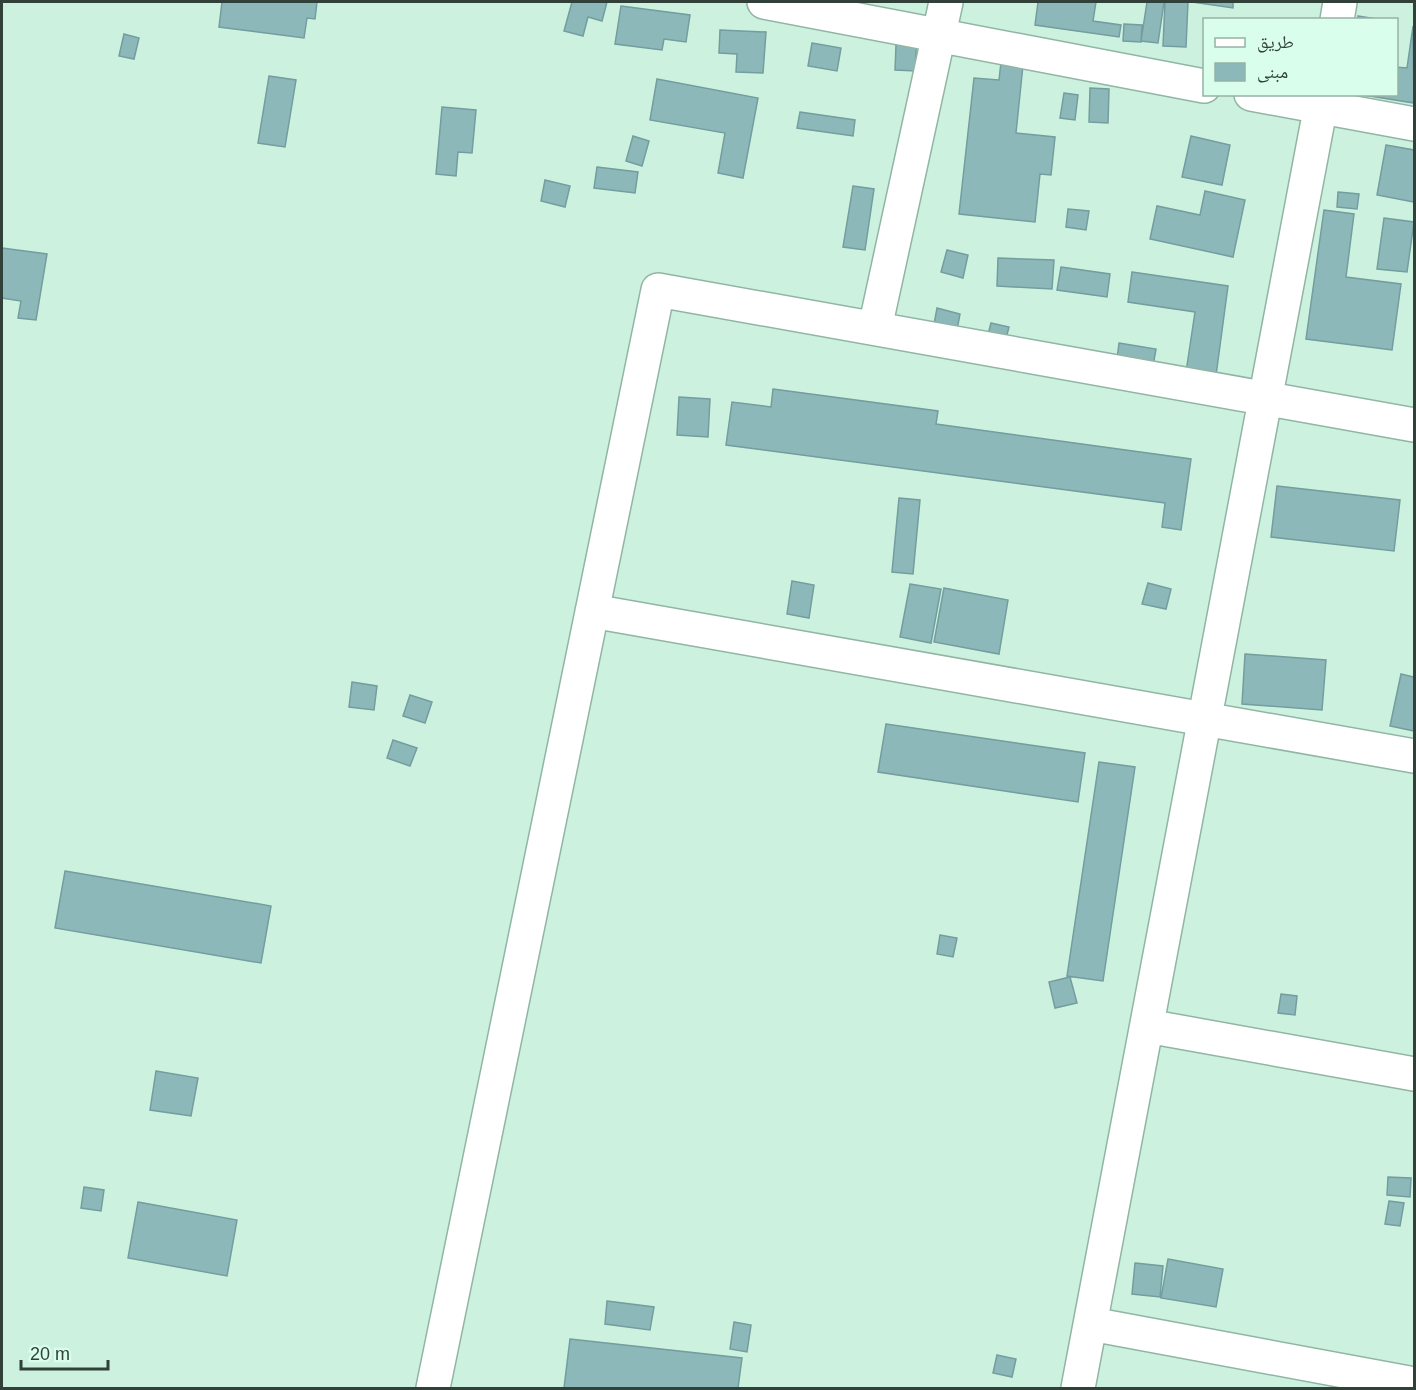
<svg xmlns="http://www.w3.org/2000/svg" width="1416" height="1390" font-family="Helvetica,'Noto Naskh Arabic',sans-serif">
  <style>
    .building { fill: #8db8ba; stroke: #739d9e; stroke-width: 1.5 }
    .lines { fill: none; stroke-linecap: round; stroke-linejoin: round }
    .minor-casing { stroke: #91b5a4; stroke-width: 36 }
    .minor { stroke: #fff; stroke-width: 33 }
  </style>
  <rect width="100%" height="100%" fill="#ccf2df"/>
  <path class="building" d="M222,2H317L315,19L307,18L304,38L219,27Z
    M572,2H607L602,21L588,17L583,36L564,31Z
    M1038,2H1096L1093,21L1121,25L1119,37L1035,25Z
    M1147,2H1164L1158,43L1141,41Z
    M1165,2H1188L1186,47L1163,46Z
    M1192,2H1233V8Z
    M621,6L690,15L686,42L664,39L662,50L615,44Z
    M1358,16L1383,20H1358Z
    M1124,24L1142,25L1141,42L1123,41Z
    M1413,26L1414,103L1357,94H1396V67L1407,68Z
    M720,30L766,32L763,73L736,72L737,54L719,53Z
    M124,34L139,38L134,59L119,56Z
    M812,43L841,48L837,71L808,66Z
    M896,45H916V71L895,70Z
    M1001,62L1023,65L1016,133L1055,137L1051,175L1040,174L1035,222L959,214L974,78L999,80Z
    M269,76L296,80L285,147L258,143Z
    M657,79L758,98L743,178L718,173L725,133L650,120Z
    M1090,88L1109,89L1108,123L1089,122Z
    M1064,93L1078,95L1075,120L1060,118Z
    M442,107L476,110L472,153L458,152L456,176L436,174Z
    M800,112L855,120L853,136L797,128Z
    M633,136L649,141L642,166L626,161Z
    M1191,136L1230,145L1222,185L1182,177Z
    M1386,145L1414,150V202L1377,195Z
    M597,167L638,172L635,193L594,188Z
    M545,180L570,186L565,207L541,201Z
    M853,186L874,189L865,250L843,247Z
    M1205,191L1245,200L1233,257L1150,239L1157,206L1200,215Z
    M1338,192L1359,194L1357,209L1337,207Z
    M1068,209L1089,211L1086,230L1066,227Z
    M1324,210L1354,214L1346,277L1401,284L1392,350L1306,339Z
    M1384,218L1414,222L1407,272L1377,269Z
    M2,248L47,254L36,320L18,318L21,301L2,298Z
    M947,250L968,255L963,278L941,272Z
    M998,258L1054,260L1052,289L997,286Z
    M1061,267L1110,274L1107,297L1057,290Z
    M1132,272L1228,286L1215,383L1185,379L1195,312L1128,302Z
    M937,308L960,314L956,335L933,330Z
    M991,323L1009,327L1003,350L985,346Z
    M1119,343L1156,349L1152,372L1116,367Z
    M773,389L938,411L936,424L1191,459L1181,530L1162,527L1165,503L726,445L732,402L771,407Z
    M679,397L710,399L708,437L677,435Z
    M1277,486L1400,500L1394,551L1271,537Z
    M899,498L920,500L913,574L892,572Z
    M792,581L814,585L809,618L787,614Z
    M1148,583L1171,589L1166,609L1142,604Z
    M910,584L941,589L931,643L900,637Z
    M944,588L1008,600L999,654L934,642Z
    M1245,654L1326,660L1322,710L1242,704Z
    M1401,674L1414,677V731L1390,726Z
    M352,682L377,686L374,710L349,707Z
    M410,695L432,702L425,723L403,716Z
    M886,724L1085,753L1078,802L878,772Z
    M393,740L417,748L410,766L387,758Z
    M1099,762L1135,767L1103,981L1067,976Z
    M65,871L271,906L261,963L55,928Z
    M940,935L957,938L953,957L937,954Z
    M1070,977L1077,1003L1055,1008L1049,982Z
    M1281,994L1297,996L1295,1015L1278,1013Z
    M156,1071L198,1078L191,1116L150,1110Z
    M1388,1177L1411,1178L1410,1197L1387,1195Z
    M84,1187L104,1190L101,1211L81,1208Z
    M1389,1201L1404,1203L1400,1226L1385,1224Z
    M138,1202L237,1220L227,1276L128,1258Z
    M1168,1259L1223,1269L1216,1307L1161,1298Z
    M1135,1263L1163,1266L1160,1297L1132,1294Z
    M607,1301L654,1307L650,1330L605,1324Z
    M734,1322L751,1325L747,1352L730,1349Z
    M570,1339L742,1358L738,1388H564Z
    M997,1355L1016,1359L1012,1377L993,1373Z"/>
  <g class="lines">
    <defs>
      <path id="minor" d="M764,2L1204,86
        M1337,20L1340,2
        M1251,94L1414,124
        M875,328L946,2
        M592,611L1414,756
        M1147,1026L1414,1074
        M1091,1324L1414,1384
        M433,1388L658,290L1414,425
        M1078,1388L1323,94"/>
    </defs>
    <use href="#minor" class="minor-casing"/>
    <use href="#minor" class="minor"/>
  </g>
  <rect width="1416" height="1390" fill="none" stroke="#314039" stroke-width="6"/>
  <rect x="1203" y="18" width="195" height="78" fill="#d9ffec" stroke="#96b3a4" stroke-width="1.5"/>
  <rect x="1215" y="38" width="30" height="9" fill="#ffffff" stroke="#96b3a4" stroke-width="1.5"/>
  <text x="1257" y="48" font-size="18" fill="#314039">طريق</text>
  <rect x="1215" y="63" width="30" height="18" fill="#8db8ba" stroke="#96b3a4" stroke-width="1.5"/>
  <text x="1257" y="78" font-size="18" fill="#314039">مبنى</text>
  <path d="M21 1360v9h87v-9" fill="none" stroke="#314039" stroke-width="3"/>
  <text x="30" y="1360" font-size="18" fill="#314039" stroke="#d9ffec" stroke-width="4.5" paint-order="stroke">20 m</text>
</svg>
